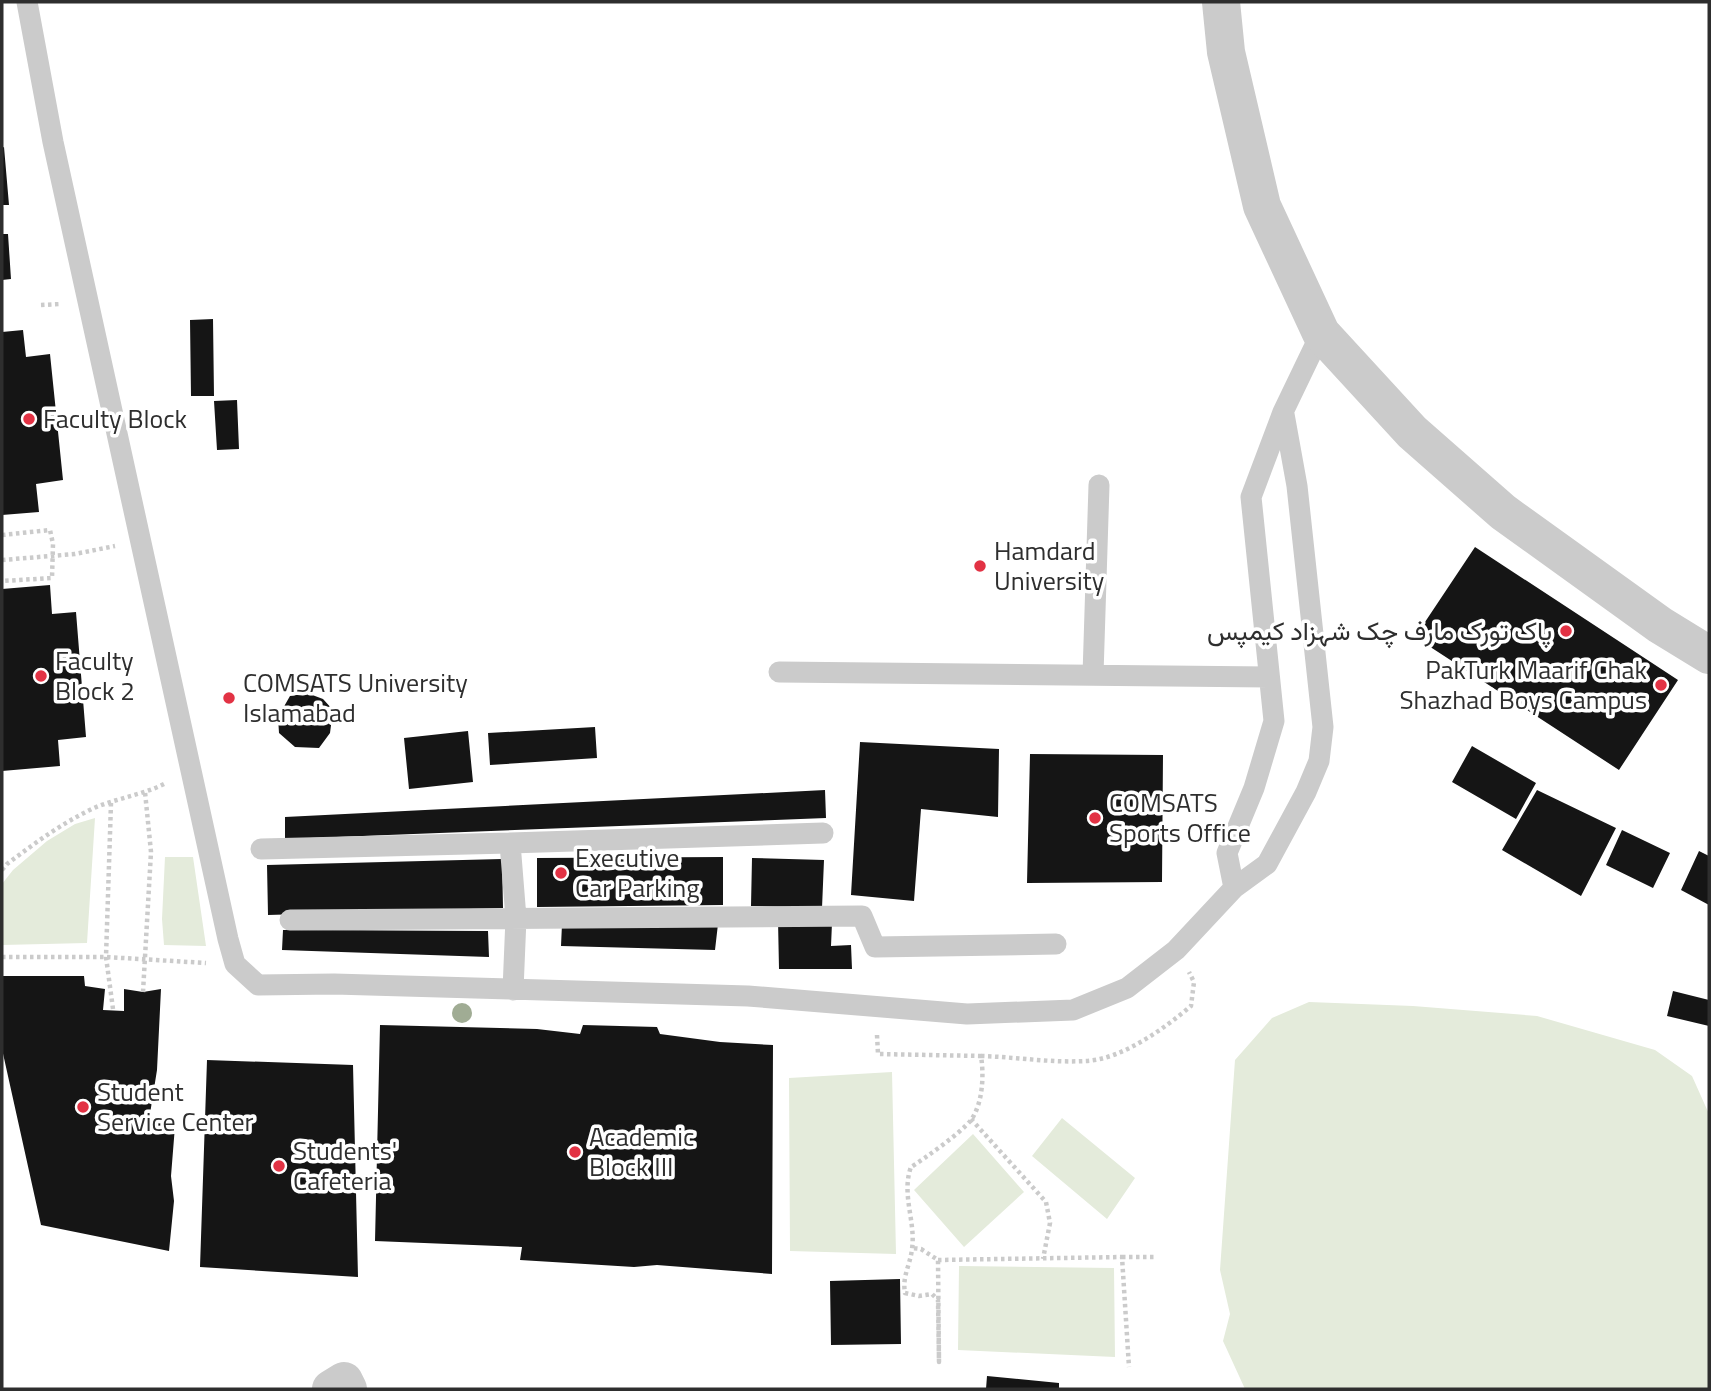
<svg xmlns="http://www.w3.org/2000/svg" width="1711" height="1391" font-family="'Titillium Web',Vazirmatn,sans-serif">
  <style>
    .green { fill: #e4ebdb }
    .building { fill: #151515 }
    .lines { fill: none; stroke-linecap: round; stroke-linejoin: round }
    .path { stroke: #cbcbcb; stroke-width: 4.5; stroke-dasharray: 3.5 3.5; stroke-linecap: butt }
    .lane { stroke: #cbcbcb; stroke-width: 21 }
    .street { stroke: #cbcbcb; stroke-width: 38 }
    .tree { fill: #a0ac94 }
    .poi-dot { fill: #e23244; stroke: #fff; stroke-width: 2.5 }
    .labels { text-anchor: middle; stroke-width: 7; stroke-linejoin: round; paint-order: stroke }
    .poi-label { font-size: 26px; fill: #2e2e2e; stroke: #fff; text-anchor: start }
  </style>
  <rect width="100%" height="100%" fill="#fff"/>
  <path class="green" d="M95,818L87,943L2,945V884L13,870L47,841L75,824Z
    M165,857H193L206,946L164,945L162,919Z
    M1309,1002L1413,1006L1537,1016L1655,1050L1692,1076L1709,1114V1389H1245L1223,1341L1230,1314L1220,1270L1235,1060L1272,1018Z
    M892,1072L896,1254L790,1251L789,1078Z
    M1062,1118L1135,1178L1107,1219L1032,1156Z
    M973,1134L1024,1192L964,1247L914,1190Z
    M959,1266L1114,1268L1115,1357L958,1350Z"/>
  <path class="building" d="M4,147L9,205H2V148Z
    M2,234H8L11,279L2,280Z
    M213,319L214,396H191L190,320Z
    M23,330L26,357L50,354L63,480L36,484L39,512L2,515V332Z
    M237,400L239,449L217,450L214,401Z
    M1475,547L1678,680L1619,770L1415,637Z
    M50,585L52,614L76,612L86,737L58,740L60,766L2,771V589Z
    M307,693L323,699L333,710L330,733L319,748L295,747L279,733L278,717L290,696Z
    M595,727L597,758L490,765L488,733Z
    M468,731L473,782L409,789L404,738Z
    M860,742L999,749L998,817L921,809L914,901L851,895Z
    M1472,746L1536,783L1516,819L1452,782Z
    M1030,754L1163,755L1162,882L1027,883Z
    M825,790L826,818L285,839V817Z
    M1537,790L1616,828L1581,896L1502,850Z
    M1622,830L1670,853L1653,888L1606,865Z
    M1699,851L1709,856V905L1681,890Z
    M723,857V905L537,907V858Z
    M752,858L824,860L822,908L751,906Z
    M502,859L503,908L268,915L267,865Z
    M778,920L832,923L831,946L851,945L852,969H779Z
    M562,924H718L715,950L561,946Z
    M283,930L488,931L489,957L282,950Z
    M2,976H84L85,986L105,989L103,1010L124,1011V989L143,992L161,989L157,1070L149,1120L175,1126L171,1176L174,1201L169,1251L41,1225L2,1049Z
    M1673,991L1709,1000V1026L1667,1016Z
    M380,1025L537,1029L580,1034L583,1025L657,1027L660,1034L720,1042L773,1045L772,1274L657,1265L634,1267L520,1260L522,1247L375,1241Z
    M207,1060L353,1065L358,1277L200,1267Z
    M900,1279L901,1344L831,1345L830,1281Z
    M987,1376L1059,1383V1389H986Z"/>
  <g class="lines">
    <path class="path" d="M41,305L61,304
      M2,535L50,530L53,544L52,578L2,581
      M2,560L75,554L115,546
      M111,803L106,957L113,1009
      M2,870L7,864C35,843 62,823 94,808C117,798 143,795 166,783
      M2,957H106L206,963
      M143,992L151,852L145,792
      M877,1035L878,1054L981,1056C984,1075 983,1103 971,1120C962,1132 924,1159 911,1167C901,1194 916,1222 912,1249C910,1266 902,1276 905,1293L919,1296L932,1294L938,1300L939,1362L938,1260L921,1249L912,1248
      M981,1056C1016,1057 1051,1063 1085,1061C1121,1060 1165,1028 1191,1006L1194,982L1189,972
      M971,1119L1046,1202L1050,1223L1043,1259
      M1122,1257H1155
      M938,1260L1122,1257L1129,1367"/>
    <path class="lane" d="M27,2L53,142L228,939L235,964L258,985L334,984L748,996L967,1014L1073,1010L1127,988L1176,950L1234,888L1227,853L1254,788L1274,721L1251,497L1283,412L1321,333
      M779,672L1269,677
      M1093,675L1099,485
      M261,849L510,843
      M1234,888L1267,864L1306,792L1319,761L1323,727L1297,486L1284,414
      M290,920L862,916L875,947L1056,944
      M513,990L516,918L510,843L823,833"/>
    <path class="street" d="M1221,2L1226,52L1262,206L1321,333L1412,432L1503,512L1660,625L1709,655
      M331,1389L344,1381L348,1389"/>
  </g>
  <circle class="tree" cx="462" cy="1013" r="10"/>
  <g class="poi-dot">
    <circle cx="29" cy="419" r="7"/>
    <circle cx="980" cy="566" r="7"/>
    <circle cx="1566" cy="631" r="7"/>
    <circle cx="41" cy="676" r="7"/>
    <circle cx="1661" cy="685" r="7"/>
    <circle cx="229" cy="698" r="7"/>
    <circle cx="1095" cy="818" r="7"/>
    <circle cx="561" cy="873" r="7"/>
    <circle cx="83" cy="1107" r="7"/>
    <circle cx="575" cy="1152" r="7"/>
    <circle cx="279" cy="1166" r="7"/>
  </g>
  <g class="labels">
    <g class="poi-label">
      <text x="43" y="428">Faculty Block</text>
      <text x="994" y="560">Hamdard<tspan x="994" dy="30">University</tspan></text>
      <text x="1552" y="640" text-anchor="end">پاک تورک مارف چک شہزاد کیمپس</text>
      <text x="55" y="670">Faculty<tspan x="55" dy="30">Block 2</tspan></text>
      <text x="1647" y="679" text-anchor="end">PakTurk Maarif Chak<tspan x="1647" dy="30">Shazhad Boys Campus</tspan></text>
      <text x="243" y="692">COMSATS University<tspan x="243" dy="30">Islamabad</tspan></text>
      <text x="1109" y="812">COMSATS<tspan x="1109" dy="30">Sports Office</tspan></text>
      <text x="575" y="867">Executive<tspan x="575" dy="30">Car Parking</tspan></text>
      <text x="97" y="1101">Student<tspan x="97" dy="30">Service Center</tspan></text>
      <text x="589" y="1146">Academic<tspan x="589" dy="30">Block III</tspan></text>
      <text x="293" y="1160">Students'<tspan x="293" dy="30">Cafeteria</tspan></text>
    </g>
  </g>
  <rect width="1711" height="1391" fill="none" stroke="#2e2e2e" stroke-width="7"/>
</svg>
